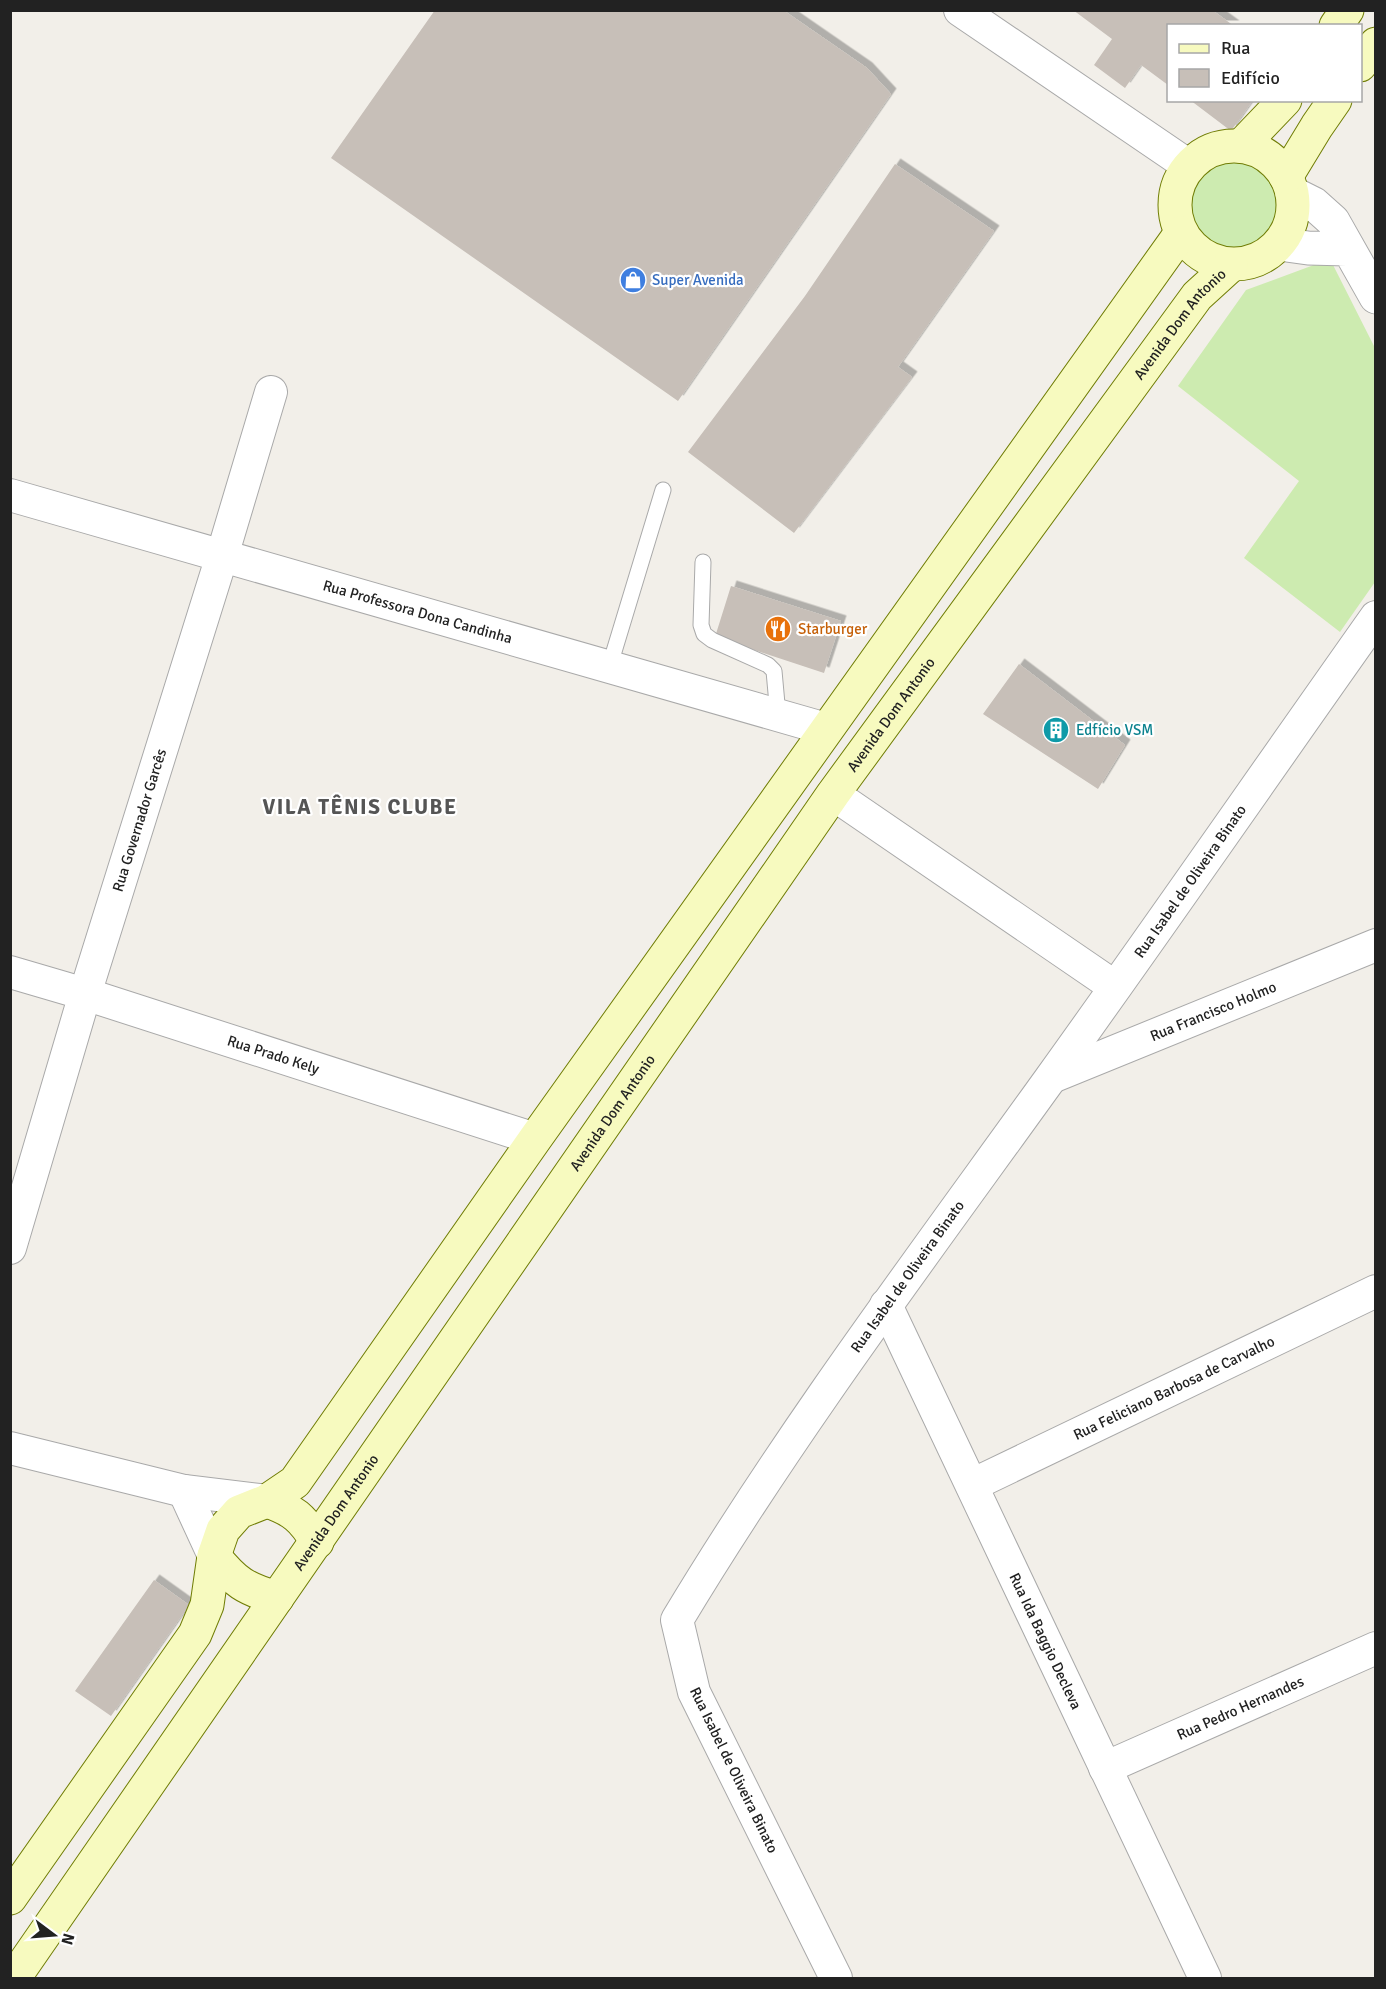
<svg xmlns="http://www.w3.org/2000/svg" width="1386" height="1989" font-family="Signika,sans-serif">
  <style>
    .grass { fill: #cdebb0 }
    .building { fill: #c7bfb8; filter: url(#shadow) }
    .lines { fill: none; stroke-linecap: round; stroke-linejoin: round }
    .service-casing { stroke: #a9a9a9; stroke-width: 17 }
    .minor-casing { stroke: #a9a9a9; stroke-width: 34 }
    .tertiary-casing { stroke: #a9a9a9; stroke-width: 35 }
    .secondary-casing { stroke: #707d05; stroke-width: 35 }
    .service { stroke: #fff; stroke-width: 15 }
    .minor { stroke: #fff; stroke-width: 32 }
    .tertiary { stroke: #fff; stroke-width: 33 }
    .secondary { stroke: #f7fabf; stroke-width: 33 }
    .labels { text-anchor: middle; stroke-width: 4.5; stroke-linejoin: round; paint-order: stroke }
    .shop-label { font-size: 15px; fill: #366cbe; stroke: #fff; text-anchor: start }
    .street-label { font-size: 15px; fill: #222; stroke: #fff }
    .food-label { font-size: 15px; fill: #c56008; stroke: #fff; text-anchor: start }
    .culture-label { font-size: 15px; fill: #0d838f; stroke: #fff; text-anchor: start }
    .district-label { font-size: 21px; font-weight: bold; letter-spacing: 1.5px; fill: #555; stroke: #fff }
  </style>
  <defs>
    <filter id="shadow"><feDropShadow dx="5.5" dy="-5.5" stdDeviation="0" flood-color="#0004"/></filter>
  </defs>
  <rect width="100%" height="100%" fill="#f2efe9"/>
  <path class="grass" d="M1186 206a48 48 0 1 1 96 0a48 48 0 1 1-96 0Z
    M1330,259L1376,350L1375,582L1340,632L1244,558L1299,481L1178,386L1246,290Z"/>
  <path class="building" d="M435,10H783L867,68L891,94L678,401L331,158Z
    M1073,10H1212L1234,26H1168V85L1141,65L1125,88L1094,65L1112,39Z
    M1190,100H1253L1231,131Z
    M895,164L994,231L898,367L912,377L794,533L688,452L805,296Z
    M731,586L841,621L824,673L715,637Z
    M1019,664L1125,745L1098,789L983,714Z
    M154,1580L189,1605L111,1716L75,1691Z"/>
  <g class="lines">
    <defs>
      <path id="service" d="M703,562L701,625L704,634L712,640L768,665L774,671L778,715
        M609,668L663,490"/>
      <g id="minor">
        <path d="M960,10L1189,166"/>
        <path id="s1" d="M10,495L826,729"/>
        <path d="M833,794L1115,987"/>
        <path id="s2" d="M10,972L85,994L535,1139"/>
        <path id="s3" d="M1052,1077L1376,945"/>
        <path id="s4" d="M10,1248L85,994L222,556L271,392"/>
        <path id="s5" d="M886,1305L1205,1978"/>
        <path d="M10,1448L184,1491L267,1501"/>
        <path id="s6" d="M972,1485L1376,1291"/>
        <path d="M184,1491L214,1556"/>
        <path id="s7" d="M1105,1768L1376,1648"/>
        <path id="s8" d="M836,1978L694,1692L677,1620C790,1432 922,1257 1050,1079C1160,926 1267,771 1376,617"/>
      </g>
      <path id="tertiary" d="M1292,193L1314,204L1333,221L1376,297
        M1279,244L1308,248L1347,249"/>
      <g id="secondary">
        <path d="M1336,26L1347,10"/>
        <path d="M1360,65L1376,44"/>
        <circle cx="1234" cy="205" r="59"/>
        <path d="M1241,146L1285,100"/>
        <path d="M1286,177L1317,126L1335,100"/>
        <path d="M267,1501C293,1510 303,1518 317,1542"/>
        <path d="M214,1556C235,1582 245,1589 277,1598"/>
        <path d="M10,1898L195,1634L207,1605L214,1556L223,1530L239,1512L267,1501L295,1482L535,1139L1181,233"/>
        <path id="s9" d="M14,1978L833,794L1197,296L1231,265"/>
      </g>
    </defs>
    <use href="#service" class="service-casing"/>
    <use href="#minor" class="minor-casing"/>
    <use href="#tertiary" class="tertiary-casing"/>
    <use href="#secondary" class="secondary-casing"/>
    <use href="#service" class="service"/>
    <use href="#minor" class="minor"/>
    <use href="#tertiary" class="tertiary"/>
    <use href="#secondary" class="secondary"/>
  </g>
  <defs>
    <symbol id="shop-disc" viewBox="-11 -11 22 22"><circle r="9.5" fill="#3f7fe0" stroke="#fff"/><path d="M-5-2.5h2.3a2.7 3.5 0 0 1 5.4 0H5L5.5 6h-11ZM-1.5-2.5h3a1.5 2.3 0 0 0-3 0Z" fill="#fff"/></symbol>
    <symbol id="restaurant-disc" viewBox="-11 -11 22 22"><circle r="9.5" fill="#e8710a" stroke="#fff"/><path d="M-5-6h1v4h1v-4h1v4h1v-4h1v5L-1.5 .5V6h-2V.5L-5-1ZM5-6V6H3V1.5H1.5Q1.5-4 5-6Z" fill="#fff"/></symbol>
    <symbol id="building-disc" viewBox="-11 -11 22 22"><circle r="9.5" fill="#0f9aa8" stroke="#fff"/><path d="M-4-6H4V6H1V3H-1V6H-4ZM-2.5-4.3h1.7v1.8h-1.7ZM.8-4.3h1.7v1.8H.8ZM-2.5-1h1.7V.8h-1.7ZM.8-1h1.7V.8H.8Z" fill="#fff"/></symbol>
  </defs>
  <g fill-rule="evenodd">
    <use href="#shop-disc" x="618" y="265" width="30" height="30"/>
    <use href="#restaurant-disc" x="763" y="614" width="30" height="30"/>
    <use href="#building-disc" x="1041" y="715" width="30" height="30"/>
  </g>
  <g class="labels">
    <g class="shop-label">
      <text x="652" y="285">Super Avenida</text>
    </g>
    <g class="street-label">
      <text dy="5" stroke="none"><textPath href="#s9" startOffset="2024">Avenida Dom Antonio</textPath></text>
      <text dy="5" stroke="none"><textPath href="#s1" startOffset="424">Rua Professora Dona Candinha</textPath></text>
      <text dy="5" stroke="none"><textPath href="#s9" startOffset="1538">Avenida Dom Antonio</textPath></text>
      <text dy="5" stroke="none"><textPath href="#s4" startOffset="447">Rua Governador Garcês</textPath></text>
      <text dy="5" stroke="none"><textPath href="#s8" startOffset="1293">Rua Isabel de Oliveira Binato</textPath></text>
      <text dy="5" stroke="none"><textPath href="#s3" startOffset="174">Rua Francisco Holmo</textPath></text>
      <text dy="5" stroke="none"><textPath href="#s2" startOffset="276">Rua Prado Kely</textPath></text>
      <text dy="5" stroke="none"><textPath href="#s9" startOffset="1052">Avenida Dom Antonio</textPath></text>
      <text dy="5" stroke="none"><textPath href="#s8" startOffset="807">Rua Isabel de Oliveira Binato</textPath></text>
      <text dy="5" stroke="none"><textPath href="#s6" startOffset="224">Rua Feliciano Barbosa de Carvalho</textPath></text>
      <text dy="5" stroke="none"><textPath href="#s9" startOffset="566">Avenida Dom Antonio</textPath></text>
      <text dy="5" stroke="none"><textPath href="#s5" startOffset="372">Rua Ida Baggio Decleva</textPath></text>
      <text dy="5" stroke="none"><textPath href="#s7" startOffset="148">Rua Pedro Hernandes</textPath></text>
      <text transform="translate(734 1770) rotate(64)" y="5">Rua Isabel de Oliveira Binato</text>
    </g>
    <g class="food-label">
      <text x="798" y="634">Starburger</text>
    </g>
    <g class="culture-label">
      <text x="1076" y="735">Edfício VSM</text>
    </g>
    <g class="district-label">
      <text x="360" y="814">VILA TÊNIS CLUBE</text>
    </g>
  </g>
  <rect width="1386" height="1989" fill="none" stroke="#222222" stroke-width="24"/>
  <rect x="1167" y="24" width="195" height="78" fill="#ffffff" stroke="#a7a7a7" stroke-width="1.5"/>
  <rect x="1179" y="44" width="30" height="9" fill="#f7fabf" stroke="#a7a7a7" stroke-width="1.5"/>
  <text x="1221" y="54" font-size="18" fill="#222222">Rua</text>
  <rect x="1179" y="69" width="30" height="18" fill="#c7bfb8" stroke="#a7a7a7" stroke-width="1.5"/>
  <text x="1221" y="84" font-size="18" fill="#222222">Edifício</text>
  <g transform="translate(54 1935) rotate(106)" stroke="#ffffff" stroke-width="4.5" paint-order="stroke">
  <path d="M0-4.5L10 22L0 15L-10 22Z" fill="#222222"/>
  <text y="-9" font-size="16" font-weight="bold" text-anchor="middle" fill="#222222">N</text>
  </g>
</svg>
